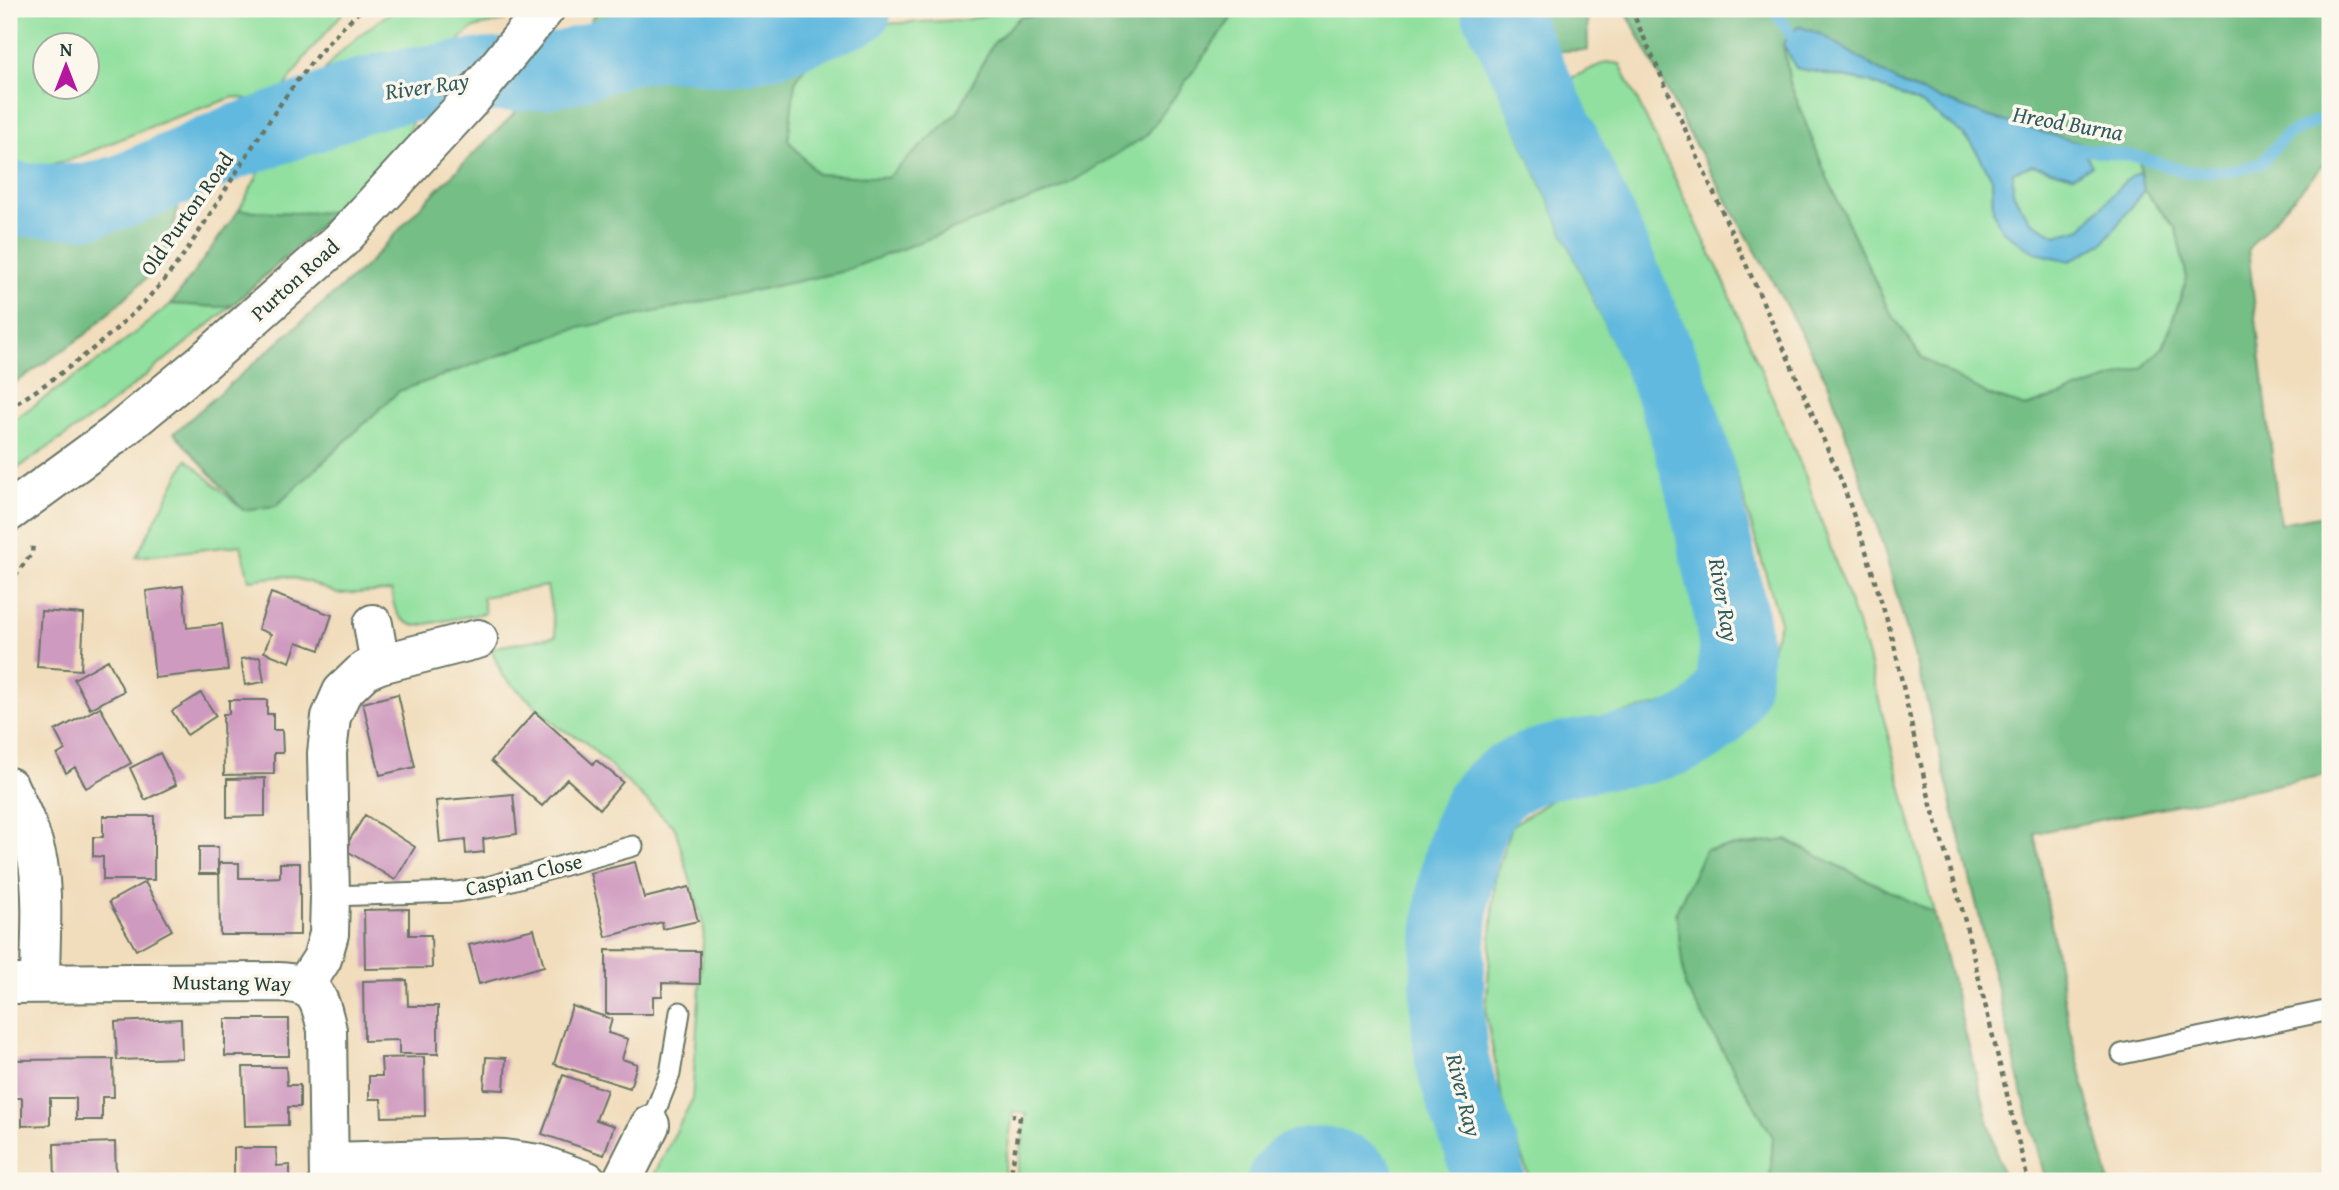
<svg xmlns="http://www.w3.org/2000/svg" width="2339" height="1190" font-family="'Gentium Book Plus',serif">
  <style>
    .green { fill: #91e09f; stroke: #588e6a; stroke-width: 2; fill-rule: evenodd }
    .forest { fill: #74be86; stroke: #4a7e5d; stroke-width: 2; fill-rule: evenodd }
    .water { fill: #62b9df; stroke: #407b8a; stroke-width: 2 }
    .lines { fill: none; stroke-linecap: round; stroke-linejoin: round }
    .stream { stroke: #62b9df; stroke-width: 12 }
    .river { stroke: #62b9df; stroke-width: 74 }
    .building { fill: #cf9abf }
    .lane-casing { stroke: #687564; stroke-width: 23 }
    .street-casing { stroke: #687564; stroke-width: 42 }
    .secondary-casing { stroke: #687564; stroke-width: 42 }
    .path { stroke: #687564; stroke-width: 4.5; stroke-dasharray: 5 5; stroke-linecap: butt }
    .lane { stroke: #fff; stroke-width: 19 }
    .street { stroke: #fff; stroke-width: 38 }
    .secondary { stroke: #fff; stroke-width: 38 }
    .labels { text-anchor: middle; stroke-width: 7; stroke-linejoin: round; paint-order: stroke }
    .street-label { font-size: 21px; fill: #1f3d34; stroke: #fbf7ec }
    .water-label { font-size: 23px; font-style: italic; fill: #305c5f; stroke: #fbf7ec }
  </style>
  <rect width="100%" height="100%" fill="#fbf7ec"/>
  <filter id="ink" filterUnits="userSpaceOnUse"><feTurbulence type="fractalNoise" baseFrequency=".0143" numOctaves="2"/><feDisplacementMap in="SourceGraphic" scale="14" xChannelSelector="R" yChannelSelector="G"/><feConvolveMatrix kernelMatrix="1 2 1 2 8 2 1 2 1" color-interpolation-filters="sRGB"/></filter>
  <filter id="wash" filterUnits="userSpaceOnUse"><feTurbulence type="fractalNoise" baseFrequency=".00686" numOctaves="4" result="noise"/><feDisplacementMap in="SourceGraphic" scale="28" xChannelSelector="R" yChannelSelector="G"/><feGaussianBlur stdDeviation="1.57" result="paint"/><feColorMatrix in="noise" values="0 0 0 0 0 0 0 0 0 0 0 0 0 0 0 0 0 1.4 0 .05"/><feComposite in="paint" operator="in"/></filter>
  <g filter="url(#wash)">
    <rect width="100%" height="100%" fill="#f1ddbc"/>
    <path class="green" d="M9,9H346L305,57L271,108L260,101L234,97L167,120L70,160L17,171L9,169ZM46,46H88V88H46Z
      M396,9H513L504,21C493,23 481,24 471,30C457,38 425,82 413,97L415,112L406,142L335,212L294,213L239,210C264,163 290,114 323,72C342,48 370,26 396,9Z
      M1012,9H1095L1020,17L992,45L958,112L888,178L817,174L788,140L795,82L812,55L877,24L965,20Z
      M1238,9H1462L1663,454L1717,661L1704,684L1675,701L1539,733L1486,768L1446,834L1427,961L1440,1104L1459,1181H1388L1352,1140L1324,1138L1261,1166L1250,1181H1016L1027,1114L1013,1111L1003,1181H651L692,1100L704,927L675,828L583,740L559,728L502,675L491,648L556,636L547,586L482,597L485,613L416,626C397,621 393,609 392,591L338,594L309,582L286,576L249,580L241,545L136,557L187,459L243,510L276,506L399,391L570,330L1146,136Z
      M1783,44L1796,68L1869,82L1923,105L1963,134L1977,152L1992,178L1993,211L2070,261L2104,242L2144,190L2176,229L2187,278L2163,347L2142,368L2026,407L1988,395L1922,358L1887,307L1826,175L1790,83Z
      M1606,62L1620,64L1723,279L1807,480L1866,650L1934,913L1786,840L1685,986L1773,1137L1770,1181H1530L1502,1098L1486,1014L1495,878L1511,826L1556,797L1676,764L1747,731L1780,622L1735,470L1569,79Z
      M2083,150L2139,157L2140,172L2124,182L2082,229L2056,235L2030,221L2013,193V171L2033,165L2073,176L2091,166Z
      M171,304L220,307L233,305L103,410L9,474V423L112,351Z"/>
    <path class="forest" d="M598,9H841L812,25V55L795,82L788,140L817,174L887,178L958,112L992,45L1020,17L1095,9H1238L1146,136L1059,189L841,272L570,330L399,391L276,506L243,510L174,433L368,264L420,207L558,70Z
      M1473,9H1587L1588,50L1502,53Z
      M1625,9H2330V157L2248,249L2280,523L2330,514V774L2035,833L2069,1027L2109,1181H2046L2024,1099L1926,698L1879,532L1829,385L1771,278L1688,132ZM1798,26L1822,35L1905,86L1990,117L2079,143L2083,150L2139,157L2144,190L2176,229L2187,278L2164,347L2142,368L2026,407L1988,395L1922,358L1887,307L1826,175L1790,83L1783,44Z
      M9,182L48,189L181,196L166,260L85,335L9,387Z
      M239,210L293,213L335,212L233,305L220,307L171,304Z
      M1786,840L1934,913L2004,1181H1770L1773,1137L1685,986L1676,912L1705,850Z"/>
    <path class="water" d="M1798,26L1822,35L1905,86L1990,117L2080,143L2092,166L2073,176L2033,165L2013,172V194L2030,221L2056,235L2082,228L2124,182L2140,172L2144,190L2104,242L2070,261L2036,253L2001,230L1993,211L1992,178L1977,152L1963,134L1923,105L1869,82L1796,68L1783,44Z"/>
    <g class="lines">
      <path class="stream" d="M1773,9L1791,35L1802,43
        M2068,147L2139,157L2187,172L2234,171L2261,163L2286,135L2330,115"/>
      <path class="river" d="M9,197L21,200L87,201L124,191L232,143L311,116L354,98L390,88L475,76L539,73L565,68L627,48L659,44H692L716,49L745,46L774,40L855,9
        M1284,1181C1303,1153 1337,1162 1359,1181
        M1488,1181C1486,1170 1484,1158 1481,1147C1471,1118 1458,1090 1452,1060C1442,999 1446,848 1486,799C1515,764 1565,758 1608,752C1650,747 1701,739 1725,700C1747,664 1728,600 1719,562C1708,512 1697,461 1680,412C1667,372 1648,335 1632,296C1590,199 1545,103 1498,9"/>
    </g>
    <g id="blocks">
      <path class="building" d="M183,586L187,628L222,624L228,670L155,678L146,591Z
        M271,593L332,615L320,650L297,642L290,662L264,652L271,634L258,629Z
        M41,611L84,614L81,670L37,667Z
        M260,657L264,682L245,685L241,659Z
        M108,660L124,691L90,709L74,679Z
        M201,693L216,716L187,735L172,711Z
        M398,694L415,767L380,775L363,703Z
        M229,700H267V714H273V730H282L283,753H274V774L224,775L223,714H229Z
        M100,707L131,763L86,788L75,767L66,773L57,755L65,750L55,731Z
        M535,712L593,764L596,760L623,782L600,809L567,779L542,806L491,761Z
        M160,753L176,785L145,800L130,768Z
        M265,778V816L227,817V779Z
        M513,794L517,834L483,839L484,852L466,854L465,840L440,843L436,801Z
        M365,815L415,847L395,880L344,849Z
        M103,816H154V880H103V857L93,856V837H103Z
        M199,847H218V874H199Z
        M635,862L644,898L689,887L698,921L663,929L662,922L606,937L590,873Z
        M219,863H239V878H260L280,877V863H300V935H220Z
        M145,882L172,930L136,950L109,902Z
        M409,909V935H431L432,968L365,969L364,910Z
        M534,929L544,966L479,984L469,945Z
        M606,950L700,951V984L662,983V996H653V1014H606Z
        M407,980L408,1006H438V1054H399V1040L364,1041L363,981Z
        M572,1006L612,1019L608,1033L628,1039L622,1059L637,1064L630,1088L554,1064Z
        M181,1019L182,1058L117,1060L115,1022Z
        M225,1019H289V1056H225Z
        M424,1057L425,1116L382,1117L381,1099H369V1076H382L381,1058Z
        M486,1057L506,1058L504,1090L484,1089Z
        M113,1059L114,1097H102V1120H76V1098H50V1125L22,1126V1098H11V1060Z
        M243,1067H286L287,1085H300V1107H288V1125L245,1126Z
        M563,1075L607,1090L596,1120L614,1126L604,1155L542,1134Z
        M115,1142L116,1181H55L54,1144Z
        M234,1148H276L277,1166L290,1165V1181H234Z"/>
    </g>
  </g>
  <g filter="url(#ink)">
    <use href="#blocks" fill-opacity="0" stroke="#687564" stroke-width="2"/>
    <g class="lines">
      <defs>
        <path id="lane" d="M330,896L457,892L487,887L633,846
          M2122,1054L2330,1010
          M650,1125L670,1074L680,1012"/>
        <path id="street" d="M373,624L380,664
          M9,787C21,811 33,836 38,863C44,902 40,944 40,983
          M9,984L278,982C315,984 319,994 327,1030L329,1181
          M305,985L322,959L329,934L330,896L327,753L331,717L342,692L365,670L380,664L478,639
          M329,1162L476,1158L504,1159L539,1164L587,1181
          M622,1181L650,1125"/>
        <path id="secondary" d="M9,512L116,434L202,363L341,240L473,97L545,9"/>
      </defs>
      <use href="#lane" class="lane-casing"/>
      <use href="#street" class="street-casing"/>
      <use href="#secondary" class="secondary-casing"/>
      <path class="path" d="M1631,9L1789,360L1842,482L1866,551L1893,640L1914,737L1931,805L1961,905L2028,1181
        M9,408C65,373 122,330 165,279C185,255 202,227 219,200C261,133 302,62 362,9
        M9,584L32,553L33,544
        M1010,1181L1020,1117L1012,1115"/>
      <use href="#lane" class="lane"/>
      <use href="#street" class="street"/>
      <use href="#secondary" class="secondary"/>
    </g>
  </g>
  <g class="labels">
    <g class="street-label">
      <text transform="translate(187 214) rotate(-55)" y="7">Old Purton Road</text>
      <text transform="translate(295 280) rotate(-42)" y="7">Purton Road</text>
      <text transform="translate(524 875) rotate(-14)" y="7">Caspian Close</text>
      <text transform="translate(232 983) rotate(1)" y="7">Mustang Way</text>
    </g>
    <g class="water-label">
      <text transform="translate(427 86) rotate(-8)" y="8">River Ray</text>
      <text transform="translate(2068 123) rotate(10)" y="8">Hreod Burna</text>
      <text transform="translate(1724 600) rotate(80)" y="8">River Ray</text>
      <text transform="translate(1464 1095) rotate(76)" y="8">River Ray</text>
    </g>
  </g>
  <rect width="2339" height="1190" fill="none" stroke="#fbf7ec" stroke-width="35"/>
  <g transform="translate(66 66)"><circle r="33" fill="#fbf7ec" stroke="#a3ada2" stroke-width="2"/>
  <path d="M0-5L12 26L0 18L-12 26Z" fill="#b5179e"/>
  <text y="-10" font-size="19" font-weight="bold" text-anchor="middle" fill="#1f3d34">N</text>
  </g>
</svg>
